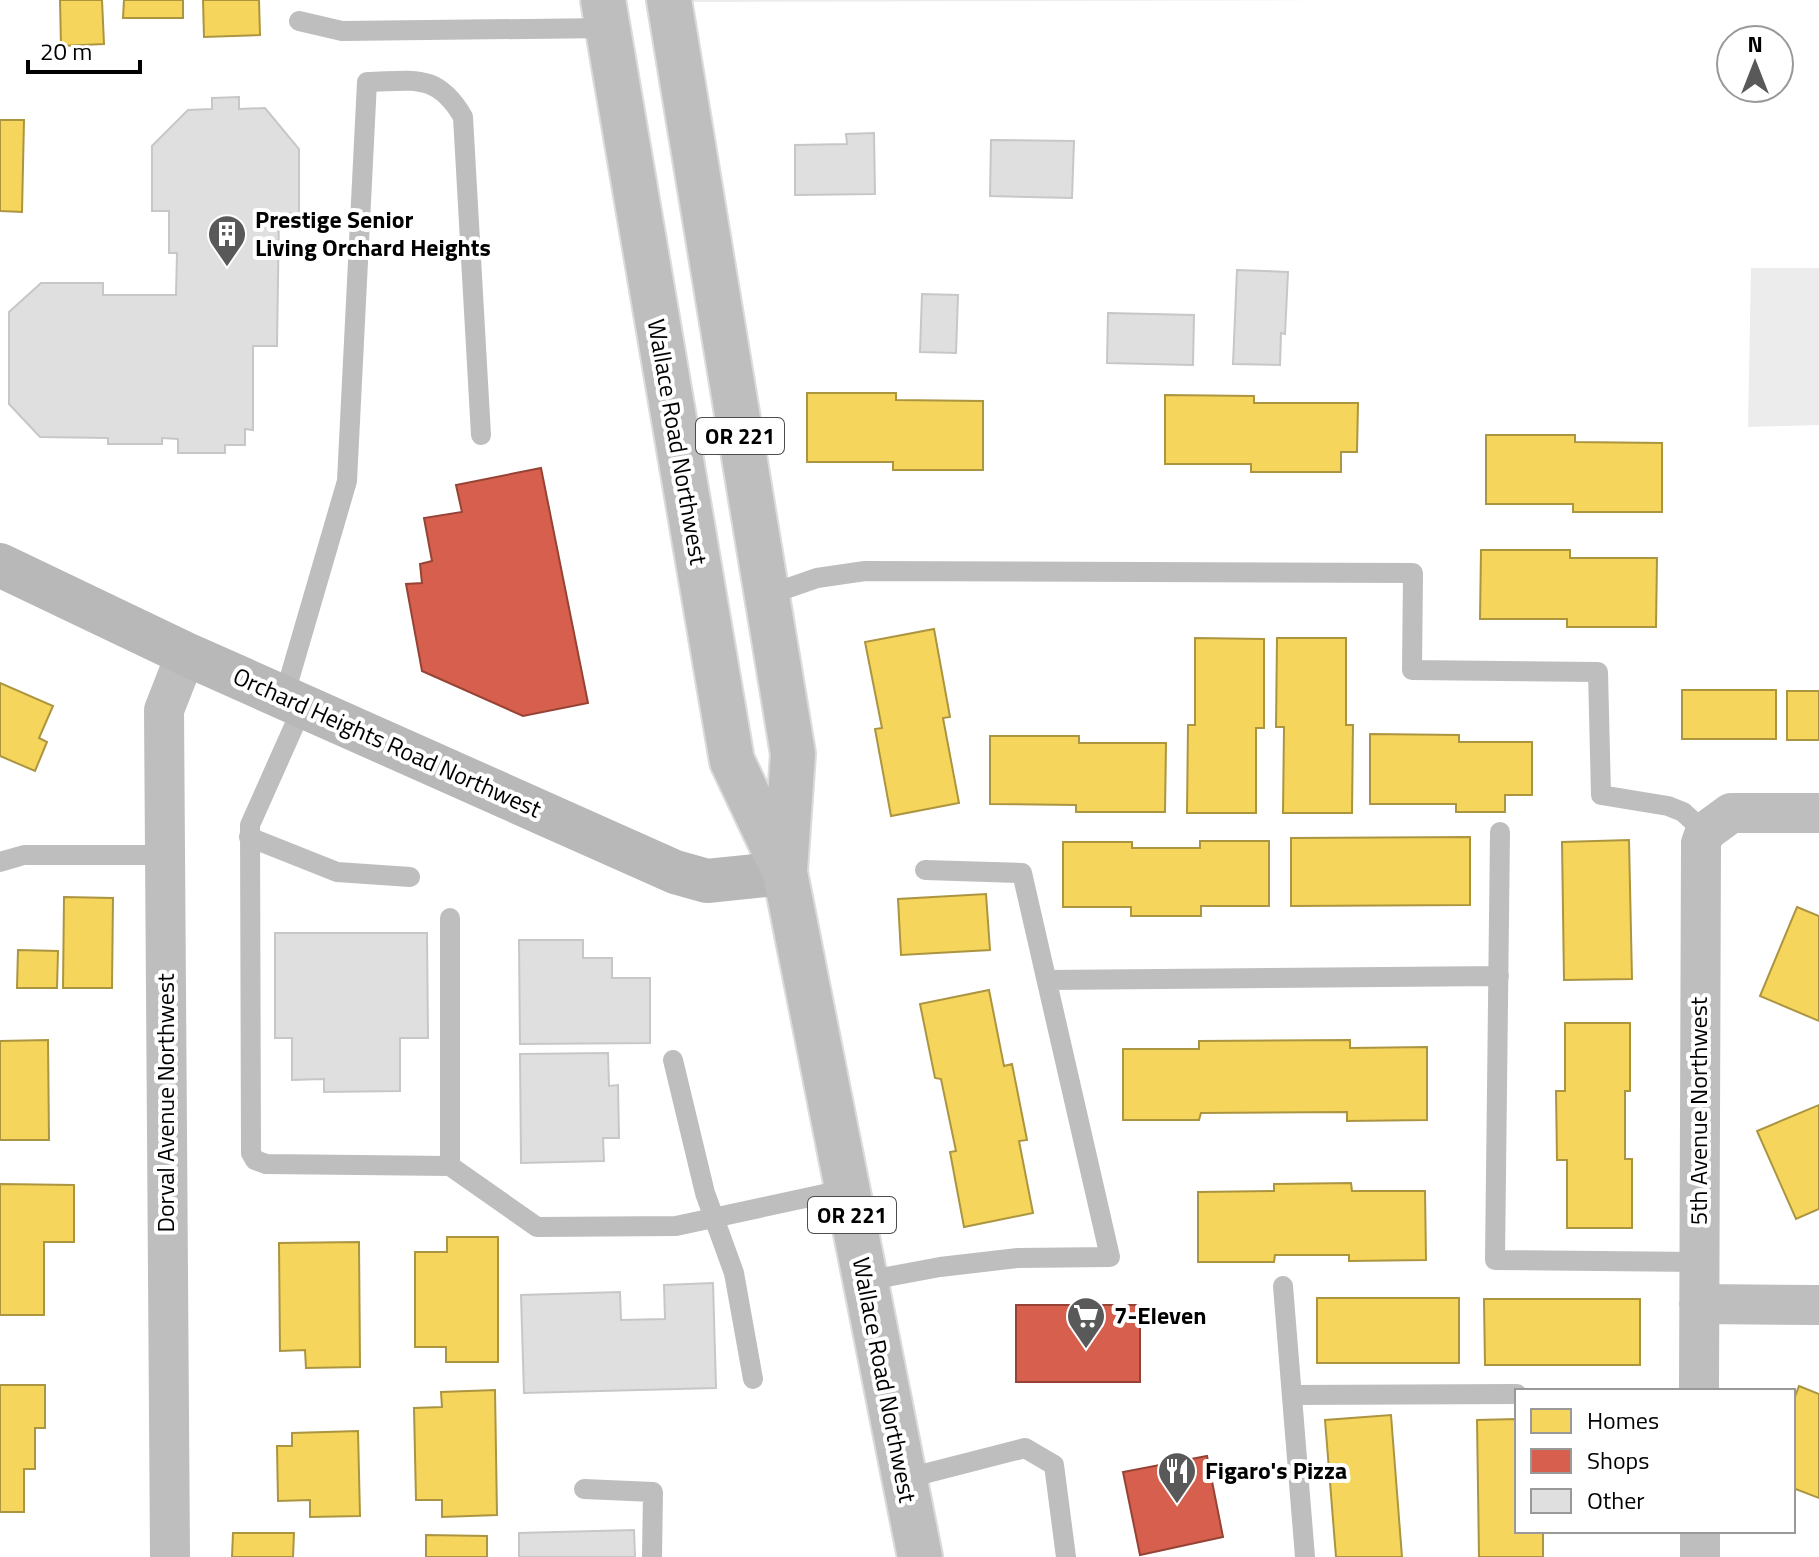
<svg xmlns="http://www.w3.org/2000/svg" width="1819" height="1557" font-family="'Titillium Web',sans-serif">
  <style>
    .green { fill: #ececec }
    .homes { fill: #f6d55c; stroke: #ac9540; stroke-width: 2 }
    .shops { fill: #d6604d; stroke: #964336; stroke-width: 2 }
    .building { fill: #dfdfdf; stroke: #c7c7c7; stroke-width: 2 }
    .lines { fill: none; stroke-linecap: round; stroke-linejoin: round }
    .primary-casing { stroke: #dbdbdb; stroke-width: 48 }
    .service { stroke: #bebebe; stroke-width: 20 }
    .minor { stroke: #bebebe; stroke-width: 40 }
    .secondary { stroke: #b8b8b8; stroke-width: 44 }
    .primary { stroke: #bebebe; stroke-width: 44 }
    .labels { text-anchor: middle; stroke-width: 8; stroke-linejoin: round; paint-order: stroke }
    .shield { fill: #fff; stroke: #4c4c4c; stroke-width: 2 }
    .shield-label { font-size: 22px; font-weight: bold; fill: #000 }
    .poi-label { font-size: 24px; font-weight: bold; fill: #000; stroke: #fff; text-anchor: start }
    .street-label { font-size: 24px; fill: #000; stroke: #fff }
  </style>
  <rect width="100%" height="100%" fill="#fff"/>
  <path class="green" d="M680,0H1333L681,2Z
    M1751,268H1819V425L1748,427Z"/>
  <path class="homes" d="M60,0H102L104,44L61,46Z
    M124,0H183V18H123Z
    M203,0H259L260,35L204,37Z
    M0,120H24L22,212L0,211Z
    M807,393H896V400L983,401V470H893V462H807Z
    M1165,395L1254,396V403H1358L1357,452H1341V472H1251V464H1165Z
    M1486,435H1575V442L1662,443V512H1573V504H1486Z
    M1481,550H1570V558H1657L1656,627H1567V619H1480Z
    M934,629L950,717L943,718L959,803L891,816L875,729L882,728L865,642Z
    M1195,638L1264,639V728H1256V813H1187L1188,725H1195Z
    M1277,638H1346V725H1353L1352,813H1283L1284,727H1276Z
    M0,683L53,706L39,738L47,742L35,771L0,756Z
    M1682,690H1776V739H1682Z
    M1787,691H1819V740H1787Z
    M1370,734L1459,735V742H1532V795H1505V812H1456V804H1370Z
    M990,736H1079V743H1166L1165,812H1076V805L990,804Z
    M1470,837V905L1291,906V838Z
    M1629,840L1632,979L1564,980L1562,842Z
    M1200,841H1269V906H1201V916H1131V907H1063V842H1132V848H1200Z
    M986,894L990,950L901,955L898,899Z
    M64,897L113,898L112,988H63Z
    M1797,907L1819,916V1021L1760,996Z
    M18,950L58,951L57,988H17Z
    M989,990L1004,1066L1012,1064L1027,1140L1019,1141L1033,1213L964,1227L950,1152L956,1151L941,1079L935,1078L920,1004Z
    M1565,1023H1630V1091H1625V1159H1632V1228H1567V1160H1557L1556,1091H1565Z
    M48,1040L49,1140H0V1041Z
    M1350,1040V1048L1427,1047V1120L1347,1121V1112L1201,1113L1199,1120H1123V1049H1199V1041Z
    M1819,1105V1209L1796,1219L1757,1131Z
    M1351,1183L1352,1191H1425L1426,1260L1349,1261V1255H1275L1274,1262H1198V1192L1274,1191V1184Z
    M0,1184L74,1185V1242H44V1315H0Z
    M447,1237H498V1362H446V1347H415V1252H447Z
    M359,1242L360,1367L306,1368L305,1350L280,1351L279,1243Z
    M1317,1298H1459V1363H1317Z
    M1484,1299H1640V1365H1485Z
    M0,1385H45V1428H35V1469H24V1512H0Z
    M1799,1386L1819,1394V1498L1793,1488V1402Z
    M495,1390L497,1515L442,1517V1500H416L414,1408L442,1407L441,1392Z
    M1391,1415L1402,1557H1336L1325,1420Z
    M1517,1419V1531H1543V1557H1479L1477,1420Z
    M358,1431L360,1516L310,1517V1500L278,1501L277,1446H292V1433Z
    M233,1533H294L293,1557H232Z
    M426,1535L487,1536V1557H426Z"/>
  <path class="shops" d="M541,468L588,703L523,716L422,671L406,584L422,583L420,564L432,561L424,518L462,512L456,485Z
    M1016,1305H1140V1382H1016Z
    M1207,1456L1223,1537L1140,1555L1123,1472Z"/>
  <path class="building" d="M239,97V109L265,108L299,149V213H279L277,346H253V430L245,429V445H225V453H178V439L162,438V444H108V438L40,437L9,404V312L41,283H103V295H176L177,253H169V211H152V146L188,110L212,109V98Z
    M874,133L875,194L795,195V145L847,144L846,134Z
    M991,140L1074,141L1072,198L990,196Z
    M1237,270L1288,272L1285,334L1281,333L1280,365L1233,364Z
    M922,294L958,295L956,353L920,352Z
    M1108,313L1194,315L1193,365L1107,363Z
    M275,933H427L428,1038H400V1091L324,1092V1079L292,1080V1038H275Z
    M519,940H583V958H612V978H650V1043L520,1044Z
    M608,1053L609,1086L618,1085L619,1138H603L604,1161L521,1163L520,1054Z
    M713,1283L716,1388L524,1393L521,1295L620,1292L621,1320L665,1319L664,1285Z
    M634,1530L635,1557H519V1533Z"/>
  <g class="lines">
    <defs>
      <path id="primary" d="M603,0L732,761L785,873L920,1557
        M669,0L793,754L785,870"/>
    </defs>
    <use href="#primary" class="primary-casing"/>
    <path class="service" d="M299,21L342,31L608,28
      M768,595L817,578L865,571L1413,573L1412,670L1598,672L1601,795L1668,806L1683,812L1705,832
      M284,697L347,481L367,82C413,81 437,72 463,117L481,435
      M303,706L250,825L251,1153L255,1160L266,1164L450,1166V918
      M1500,832L1495,1260L1699,1262
      M249,837L337,872L410,877
      M0,862L24,855H165
      M1047,980L1499,976
      M673,1060L705,1193L734,1273L753,1379
      M450,1166L537,1227L676,1226L847,1189
      M865,1281L940,1267L1018,1258L1110,1257L1022,873L925,870
      M1283,1286L1305,1557
      M1292,1395L1517,1394
      M904,1479L1025,1448L1054,1465L1066,1557
      M584,1489L653,1492L652,1557"/>
    <path class="minor" d="M1699,1304L1819,1305
      M1699,1391L1701,843L1705,832L1731,813H1819
      M1700,1531V1557
      M170,1557L164,710L186,654"/>
    <path class="secondary" d="M0,565L186,654L675,872L707,881L785,873"/>
    <use href="#primary" class="primary"/>
  </g>
  <defs>
    <symbol id="building-pin" viewBox="-11 -11 22 30"><path d="M0 17L-7.5 6A9.5 9.5 0 1 1 7.5 6Z" fill="#595959" stroke="#fff"/><path d="M-4-6H4V6H1V3H-1V6H-4ZM-2.5-4.3h1.7v1.8h-1.7ZM.8-4.3h1.7v1.8H.8ZM-2.5-1h1.7V.8h-1.7ZM.8-1h1.7V.8H.8Z" fill="#fff"/></symbol>
    <symbol id="supermarket-pin" viewBox="-11 -11 22 30"><path d="M0 17L-7.5 6A9.5 9.5 0 1 1 7.5 6Z" fill="#595959" stroke="#fff"/><path d="M-6-5.5h2.5l.6 2H6L4.5 2H-2.5L-4.4-4H-6ZM-1.5 3.2a1.3 1.3 0 1 0 .1 0ZM3 3.2a1.3 1.3 0 1 0 .1 0Z" fill="#fff"/></symbol>
    <symbol id="restaurant-pin" viewBox="-11 -11 22 30"><path d="M0 17L-7.5 6A9.5 9.5 0 1 1 7.5 6Z" fill="#595959" stroke="#fff"/><path d="M-5-6h1v4h1v-4h1v4h1v-4h1v5L-1.5 .5V6h-2V.5L-5-1ZM5-6V6H3V1.5H1.5Q1.5-4 5-6Z" fill="#fff"/></symbol>
  </defs>
  <g fill-rule="evenodd">
    <use href="#building-pin" x="205" y="212" width="44" height="60"/>
    <use href="#supermarket-pin" x="1064" y="1294" width="44" height="60"/>
    <use href="#restaurant-pin" x="1155" y="1449" width="44" height="60"/>
  </g>
  <g class="labels">
    <g class="shield">
      <rect x="696" y="418" width="88" height="36" rx="6"/>
      <rect x="808" y="1197" width="88" height="36" rx="6"/>
    </g>
    <g class="shield-label">
      <text x="740" y="444">OR 221</text>
      <text x="852" y="1223">OR 221</text>
    </g>
    <g class="poi-label">
      <text x="255" y="228">Prestige Senior<tspan x="255" dy="28">Living Orchard Heights</tspan></text>
      <text x="1114" y="1324">7-Eleven</text>
      <text x="1205" y="1479">Figaro's Pizza</text>
    </g>
    <g class="street-label">
      <text transform="translate(677 442) rotate(80)" y="8">Wallace Road Northwest</text>
      <text transform="translate(387 743) rotate(24)" y="8">Orchard Heights Road Northwest</text>
      <text transform="translate(166 1103) rotate(-90)" y="8">Dorval Avenue Northwest</text>
      <text transform="translate(1699 1111) rotate(-90)" y="8">5th Avenue Northwest</text>
      <text transform="translate(884 1380) rotate(79)" y="8">Wallace Road Northwest</text>
    </g>
  </g>
  <rect x="1515" y="1389" width="280" height="144" fill="#ffffff" stroke="#999999" stroke-width="2"/>
  <rect x="1531" y="1409" width="40" height="24" fill="#f6d55c" stroke="#999999" stroke-width="2"/>
  <text x="1587" y="1429" font-size="24" fill="#000000">Homes</text>
  <rect x="1531" y="1449" width="40" height="24" fill="#d6604d" stroke="#999999" stroke-width="2"/>
  <text x="1587" y="1469" font-size="24" fill="#000000">Shops</text>
  <rect x="1531" y="1489" width="40" height="24" fill="#dfdfdf" stroke="#999999" stroke-width="2"/>
  <text x="1587" y="1509" font-size="24" fill="#000000">Other</text>
  <g transform="translate(1755 64)"><circle r="38" fill="#ffffff" stroke="#999999" stroke-width="2"/>
  <path d="M0-6L14 30L0 20L-14 30Z" fill="#595959"/>
  <text y="-12" font-size="22" font-weight="bold" text-anchor="middle" fill="#000000">N</text>
  </g>
  <path d="M28 60v12h112v-12" fill="none" stroke="#000000" stroke-width="4"/>
  <text x="40" y="60" font-size="24" fill="#000000" stroke="#ffffff" stroke-width="6" paint-order="stroke">20 m</text>
</svg>
